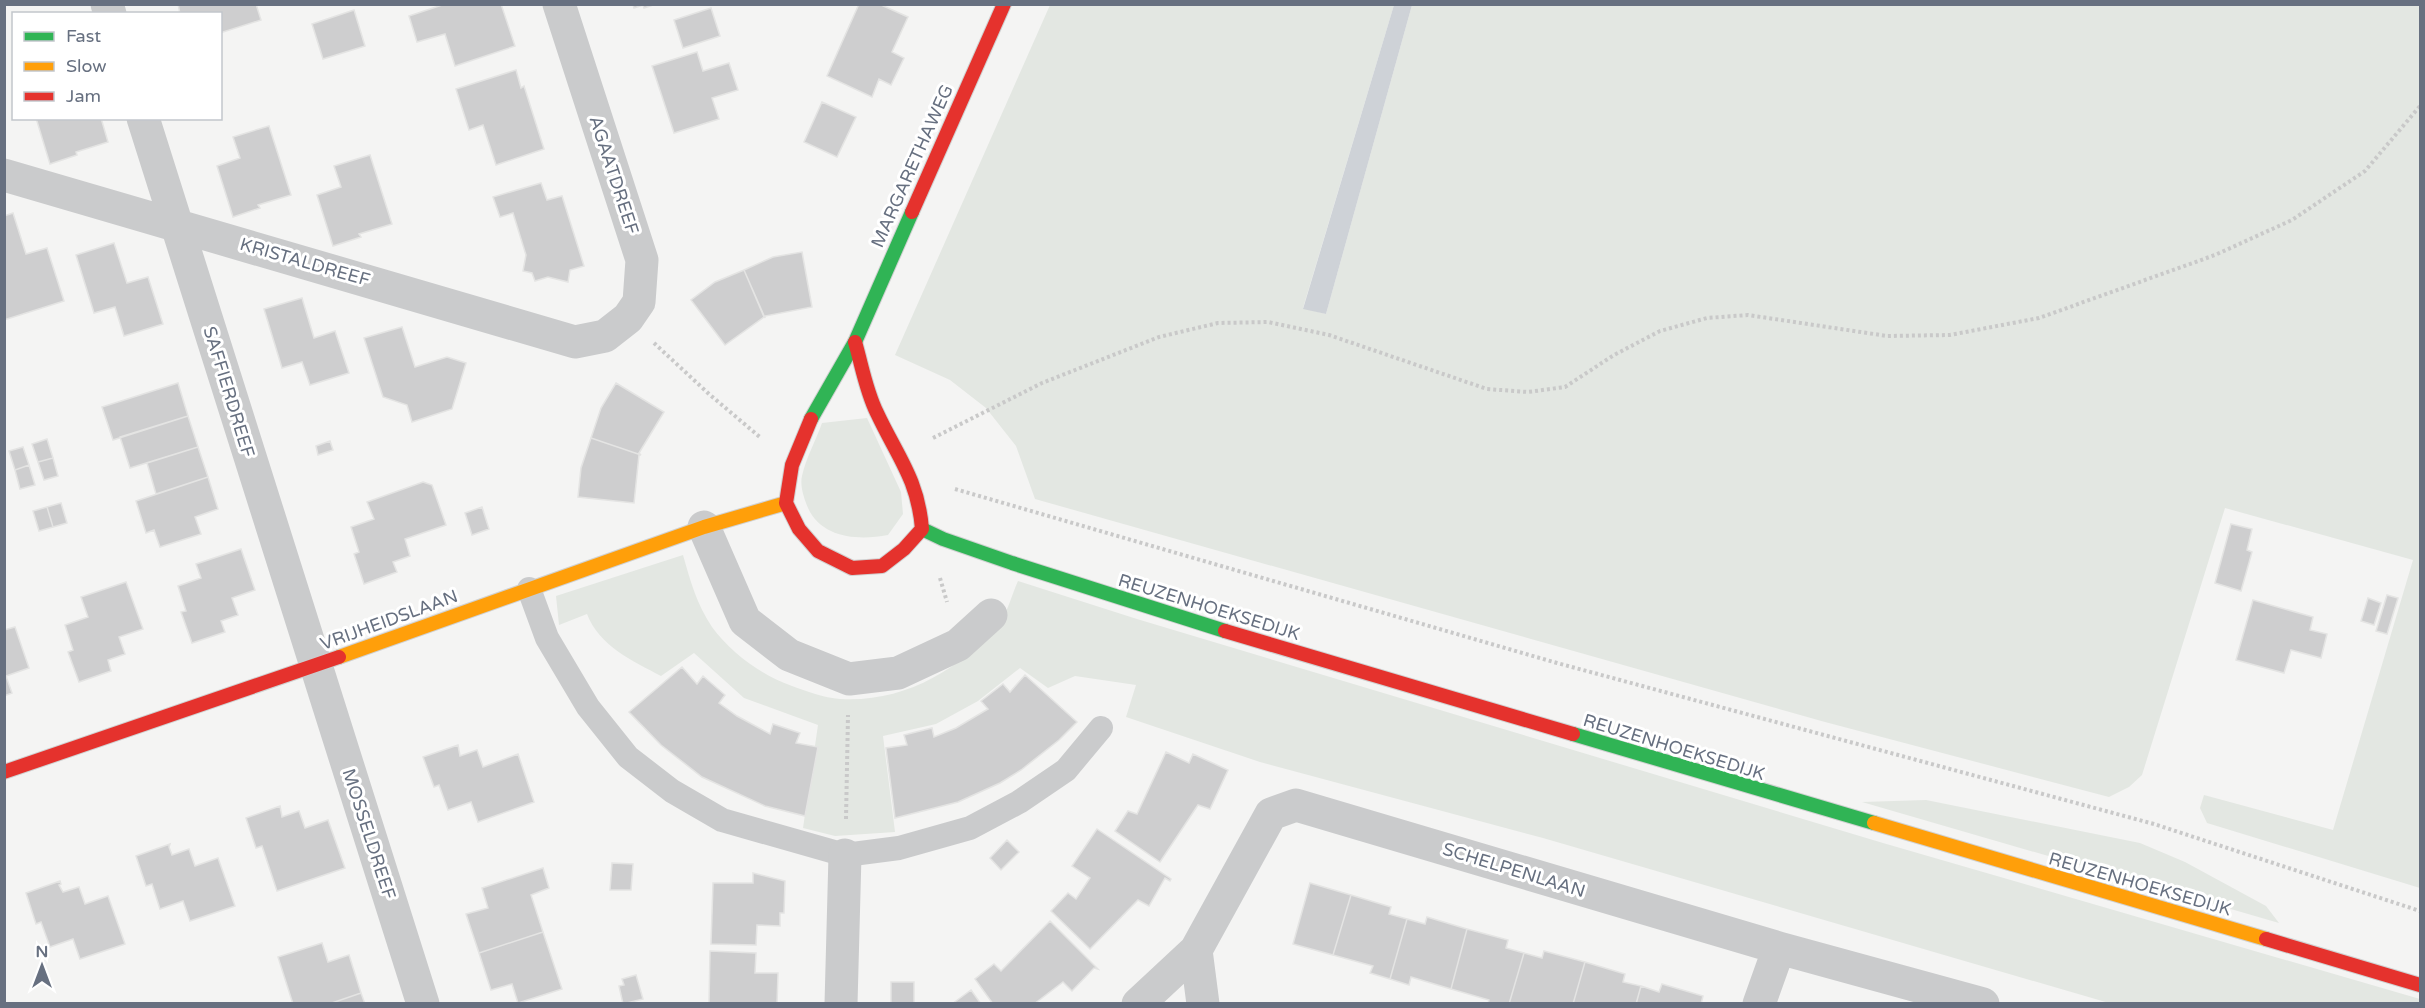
<svg xmlns="http://www.w3.org/2000/svg" width="2425" height="1008" font-family="'Varela Round',sans-serif">
  <style>
    .green { fill: #e3e7e2 }
    .water { fill: #ced2d7 }
    .building { fill: #cececf; stroke: #e4e4e3; stroke-width: 1.5 }
    .lines { fill: none; stroke-linecap: round; stroke-linejoin: round }
    .fast-casing { stroke: #d0d1d1; stroke-width: 16 }
    .slow-casing { stroke: #d0d1d1; stroke-width: 16 }
    .jam-casing { stroke: #d0d1d1; stroke-width: 16 }
    .path { stroke: #c9c9c9; stroke-width: 4; stroke-dasharray: 3 3; stroke-linecap: butt }
    .lane { stroke: #cacbcc; stroke-width: 24 }
    .street { stroke: #cacbcc; stroke-width: 33 }
    .fast { stroke: #30b455; stroke-width: 14 }
    .slow { stroke: #ff9f0a; stroke-width: 14 }
    .jam { stroke: #e5322d; stroke-width: 14 }
    .labels { text-anchor: middle; stroke-width: 6; stroke-linejoin: round; paint-order: stroke }
    .street-label { font-size: 18px; fill: #677080; stroke: #fff }
  </style>
  <rect width="100%" height="100%" fill="#f4f4f3"/>
  <path class="green" d="M1050,5H1394L1303,308L1326,314L1412,5H2420V888L2207,823L2200,808L2204,795L2333,830L2413,560L2225,508L2142,775L2129,787L2109,797L1825,722L1035,499L1016,446L986,408L950,380L895,355Z
    M867,418L901,492L903,514L888,535C857,541 818,538 806,503C803,495 800,484 802,476C806,458 816,440 822,423Z
    M683,555C690,580 697,605 712,627C731,653 761,675 792,686C806,691 824,698 840,699C903,703 960,670 999,623C1008,612 1012,594 1018,581L1137,619L1883,843L2420,999V1003H2109L1543,838L1260,762L1126,717L1136,685L1075,676L1048,688L1020,668L978,701L936,724L883,736L895,832L835,836L803,828L818,725L744,698L694,653L661,676C633,661 599,646 587,614L559,625L556,596Z
    M1926,800L2140,843L2185,862L2266,906L2279,923L1862,802Z"/>
  <path class="water" d="M1394,5H1412L1326,314L1303,309Z"/>
  <path class="building" d="M178,4H256L261,20L220,33V14H180Z
    M445,4H501L515,46L455,66L445,34L417,42L409,16Z
    M633,4H656L644,8L643,5L634,8Z
    M859,4H879L908,17L892,52L904,58L891,85L879,79L872,97L827,76Z
    M711,8L720,36L683,48L674,20Z
    M354,10L365,46L323,59L312,24Z
    M697,52L703,71L729,63L738,90L712,98L719,119L674,133L652,66Z
    M516,70L521,88L524,86L544,149L496,165L483,125L469,130L456,89Z
    M822,102L856,117L837,157L804,142Z
    M36,118H101L108,142L76,152L77,155L50,164Z
    M269,126L291,195L258,205L260,208L233,217L217,166L240,158L233,137Z
    M370,155L392,224L359,234L361,237L333,246L317,195L341,187L334,166Z
    M541,183L547,200L562,196L584,266L570,270L568,282L548,277L535,281L532,273L523,271L526,255L513,213L500,217L493,197Z
    M13,213L26,254L47,248L64,301L4,320V216Z
    M114,243L127,283L148,277L163,324L124,336L115,307L94,313L76,255Z
    M802,252L812,307L765,316V318L744,270L773,257Z
    M744,270L764,317L725,345L691,300L715,282Z
    M302,298L314,338L335,331L349,373L310,385L302,362L282,368L264,309Z
    M402,327L415,367L447,357L466,363L452,409L412,422L407,405L383,397L364,338Z
    M178,383L188,416L113,440L102,407Z
    M616,383L664,412L639,453L641,455L591,438L601,408Z
    M188,416L198,447L130,468L120,437Z
    M591,438L641,455H639L634,503L578,497L581,468Z
    M47,439L53,458L38,462L32,444Z
    M330,441L333,450L318,455L316,446Z
    M23,447L29,465L15,470L9,451Z
    M198,447L208,477L156,494L147,463Z
    M53,458L58,476L44,480L38,462Z
    M29,465L35,485L20,489L15,470Z
    M208,477L218,509L195,517L201,534L160,547L154,530L146,533L136,501Z
    M423,482L432,485L446,525L405,539L410,556L393,562L397,572L364,584L354,554L359,552L351,527L374,519L367,502Z
    M61,503L67,523L53,527L47,507Z
    M47,507L53,527L39,531L33,511Z
    M482,507L489,529L472,535L465,513Z
    M2231,524L2252,529L2247,550L2252,552L2241,591L2215,583Z
    M241,549L255,590L232,598L238,615L221,621L225,632L192,643L181,612L186,611L178,586L201,578L196,564Z
    M126,582L143,629L119,637L125,654L108,660L111,671L79,682L68,652L73,650L65,625L88,617L81,597Z
    M2387,595L2398,598L2387,634L2376,631Z
    M2368,598L2381,603L2374,625L2361,621Z
    M2253,600L2313,617L2310,630L2327,634L2321,658L2291,650L2284,673L2236,660Z
    M15,627L29,668L6,676L12,693L4,696V630Z
    M682,667L697,684L703,676L725,695L719,703L737,716L770,734L773,724L800,733L796,743L818,747L805,816L765,806L702,777L661,745L629,712Z
    M1025,675L1077,722L1059,740L1021,770L1000,783L958,802L895,818L886,748L907,745L904,735L932,728L934,737L956,728L988,709L981,701L1003,684L1010,692Z
    M458,745L460,756L477,750L483,767L518,754L534,802L478,822L471,802L448,810L439,785L434,787L423,757Z
    M1166,752L1189,763L1193,754L1228,770L1210,809L1198,805L1160,862L1115,831L1128,811L1137,814Z
    M280,806L282,817L299,811L305,828L328,820L345,868L277,891L262,846L256,848L246,818Z
    M1097,829L1171,879L1170,881L1165,878L1149,906L1138,900L1090,949L1051,911L1068,893L1076,899L1090,878L1072,866Z
    M1007,840L1019,852L1001,870L990,858Z
    M170,844L169,847L172,855L189,849L195,866L218,858L235,906L190,921L183,901L160,909L152,884L146,886L136,856Z
    M612,863L633,864L631,890H610Z
    M543,868L549,888L531,895L543,932L479,953L466,914L488,908L482,888Z
    M753,873L785,881L784,913H780V926L757,925L756,945L711,944L713,883H753Z
    M60,881L61,884L59,885L63,892L79,887L85,904L108,896L125,944L80,959L73,939L50,947L41,922L36,924L26,893Z
    M1310,883L1351,895L1333,955L1293,944Z
    M1351,895L1391,907L1389,914L1407,919L1390,979L1370,973L1373,966L1333,955Z
    M1427,917L1467,929L1451,989L1411,977L1409,985L1390,979L1407,919L1425,924Z
    M1050,921L1098,969L1094,968L1072,991L1063,982L1034,1004H993L975,979L994,964L1001,971Z
    M1467,929L1508,940L1506,948L1524,953L1509,1004H1488L1489,1000L1451,989Z
    M543,932L562,989L518,1003L512,984L491,990L479,953Z
    M322,943L328,962L349,955L361,993L329,1004H293L278,957Z
    M710,951L756,953L755,973H778L777,1004H709Z
    M1544,951L1585,962L1573,1004H1509L1524,953L1542,958Z
    M1585,962L1625,974L1623,982L1641,986L1636,1004H1573Z
    M636,975L643,999L623,1004L619,986L624,985L622,979Z
    M891,982H914V1004H891Z
    M1662,984L1703,996L1701,1004H1636L1641,986L1659,992Z
    M971,990L981,1004H952Z
    M361,993L365,1004H329Z"/>
  <g class="lines">
    <defs>
      <path id="fast" d="M811,419L855,342L912,212
        M922,529L943,539L1012,563L1225,631
        M1573,734L1874,823"/>
      <path id="slow" d="M339,657L704,527L786,503
        M1874,823L2266,939"/>
      <path id="jam" d="M912,212L1004,4
        M811,419L792,465L786,503L799,529L818,551L852,568L882,566L904,549L922,529C918,479 897,456 877,413C866,391 862,366 855,342
        M1225,631L1573,734
        M4,772L339,657
        M2266,939L2420,985"/>
    </defs>
    <use href="#fast" class="fast-casing"/>
    <use href="#slow" class="slow-casing"/>
    <use href="#jam" class="jam-casing"/>
    <path class="path" d="M654,343L709,394L761,438
      M933,438L1042,383L1159,337L1218,323L1268,322L1329,335L1487,389L1528,392L1565,387L1614,355L1660,331L1707,318L1748,315L1887,336L1950,335L2039,318L2215,255L2292,220L2365,171L2420,106
      M955,489L1557,663L2154,824L2420,911
      M940,578L947,602
      M846,819L848,715"/>
    <path class="lane" d="M529,589L547,638L588,707L628,757L672,791L722,820L845,855L899,848L970,828L1019,802L1066,770L1101,728"/>
    <path class="street" d="M107,4L110,14
      M143,118L423,1004
      M4,175L575,342L605,336L628,318L639,302L642,260L559,4
      M704,527L745,621L789,655L849,679L898,673L958,645L991,615
      M1196,950L1203,1004
      M841,1004L845,855
      M1138,1004L1196,950L1271,814L1296,805L1779,948L1983,1004
      M1759,1004L1779,948"/>
    <use href="#fast" class="fast"/>
    <use href="#slow" class="slow"/>
    <use href="#jam" class="jam"/>
  </g>
  <g class="labels">
    <g class="street-label">
      <text transform="translate(912 166) rotate(-66)" y="6">MARGARETHAWEG</text>
      <text transform="translate(614 175) rotate(72)" y="6">AGAATDREEF</text>
      <text transform="translate(305 262) rotate(16)" y="6">KRISTALDREEF</text>
      <text transform="translate(229 392) rotate(73)" y="6">SAFFIERDREEF</text>
      <text transform="translate(1209 607) rotate(17)" y="6">REUZENHOEKSEDIJK</text>
      <text transform="translate(389 620) rotate(-20)" y="6">VRIJHEIDSLAAN</text>
      <text transform="translate(1674 747) rotate(17)" y="6">REUZENHOEKSEDIJK</text>
      <text transform="translate(369 834) rotate(72)" y="6">MOSSELDREEF</text>
      <text transform="translate(1514 870) rotate(17)" y="6">SCHELPENLAAN</text>
      <text transform="translate(2140 884) rotate(16)" y="6">REUZENHOEKSEDIJK</text>
    </g>
  </g>
  <rect width="2425" height="1008" fill="none" stroke="#677080" stroke-width="12"/>
  <rect x="12" y="12" width="210" height="108" fill="#ffffff" stroke="#c2c6cc" stroke-width="1.5"/>
  <rect x="24" y="32" width="30" height="9" fill="#30b455" stroke="#c2c6cc" stroke-width="1.5"/>
  <text x="66" y="42" font-size="18" fill="#677080">Fast</text>
  <rect x="24" y="62" width="30" height="9" fill="#ff9f0a" stroke="#c2c6cc" stroke-width="1.5"/>
  <text x="66" y="72" font-size="18" fill="#677080">Slow</text>
  <rect x="24" y="92" width="30" height="9" fill="#e5322d" stroke="#c2c6cc" stroke-width="1.5"/>
  <text x="66" y="102" font-size="18" fill="#677080">Jam</text>
  <g transform="translate(42 966)" stroke="#ffffff" stroke-width="4.5" paint-order="stroke">
  <path d="M0-4.5L10 22L0 15L-10 22Z" fill="#677080"/>
  <text y="-9" font-size="16" font-weight="bold" text-anchor="middle" fill="#677080">N</text>
  </g>
</svg>
